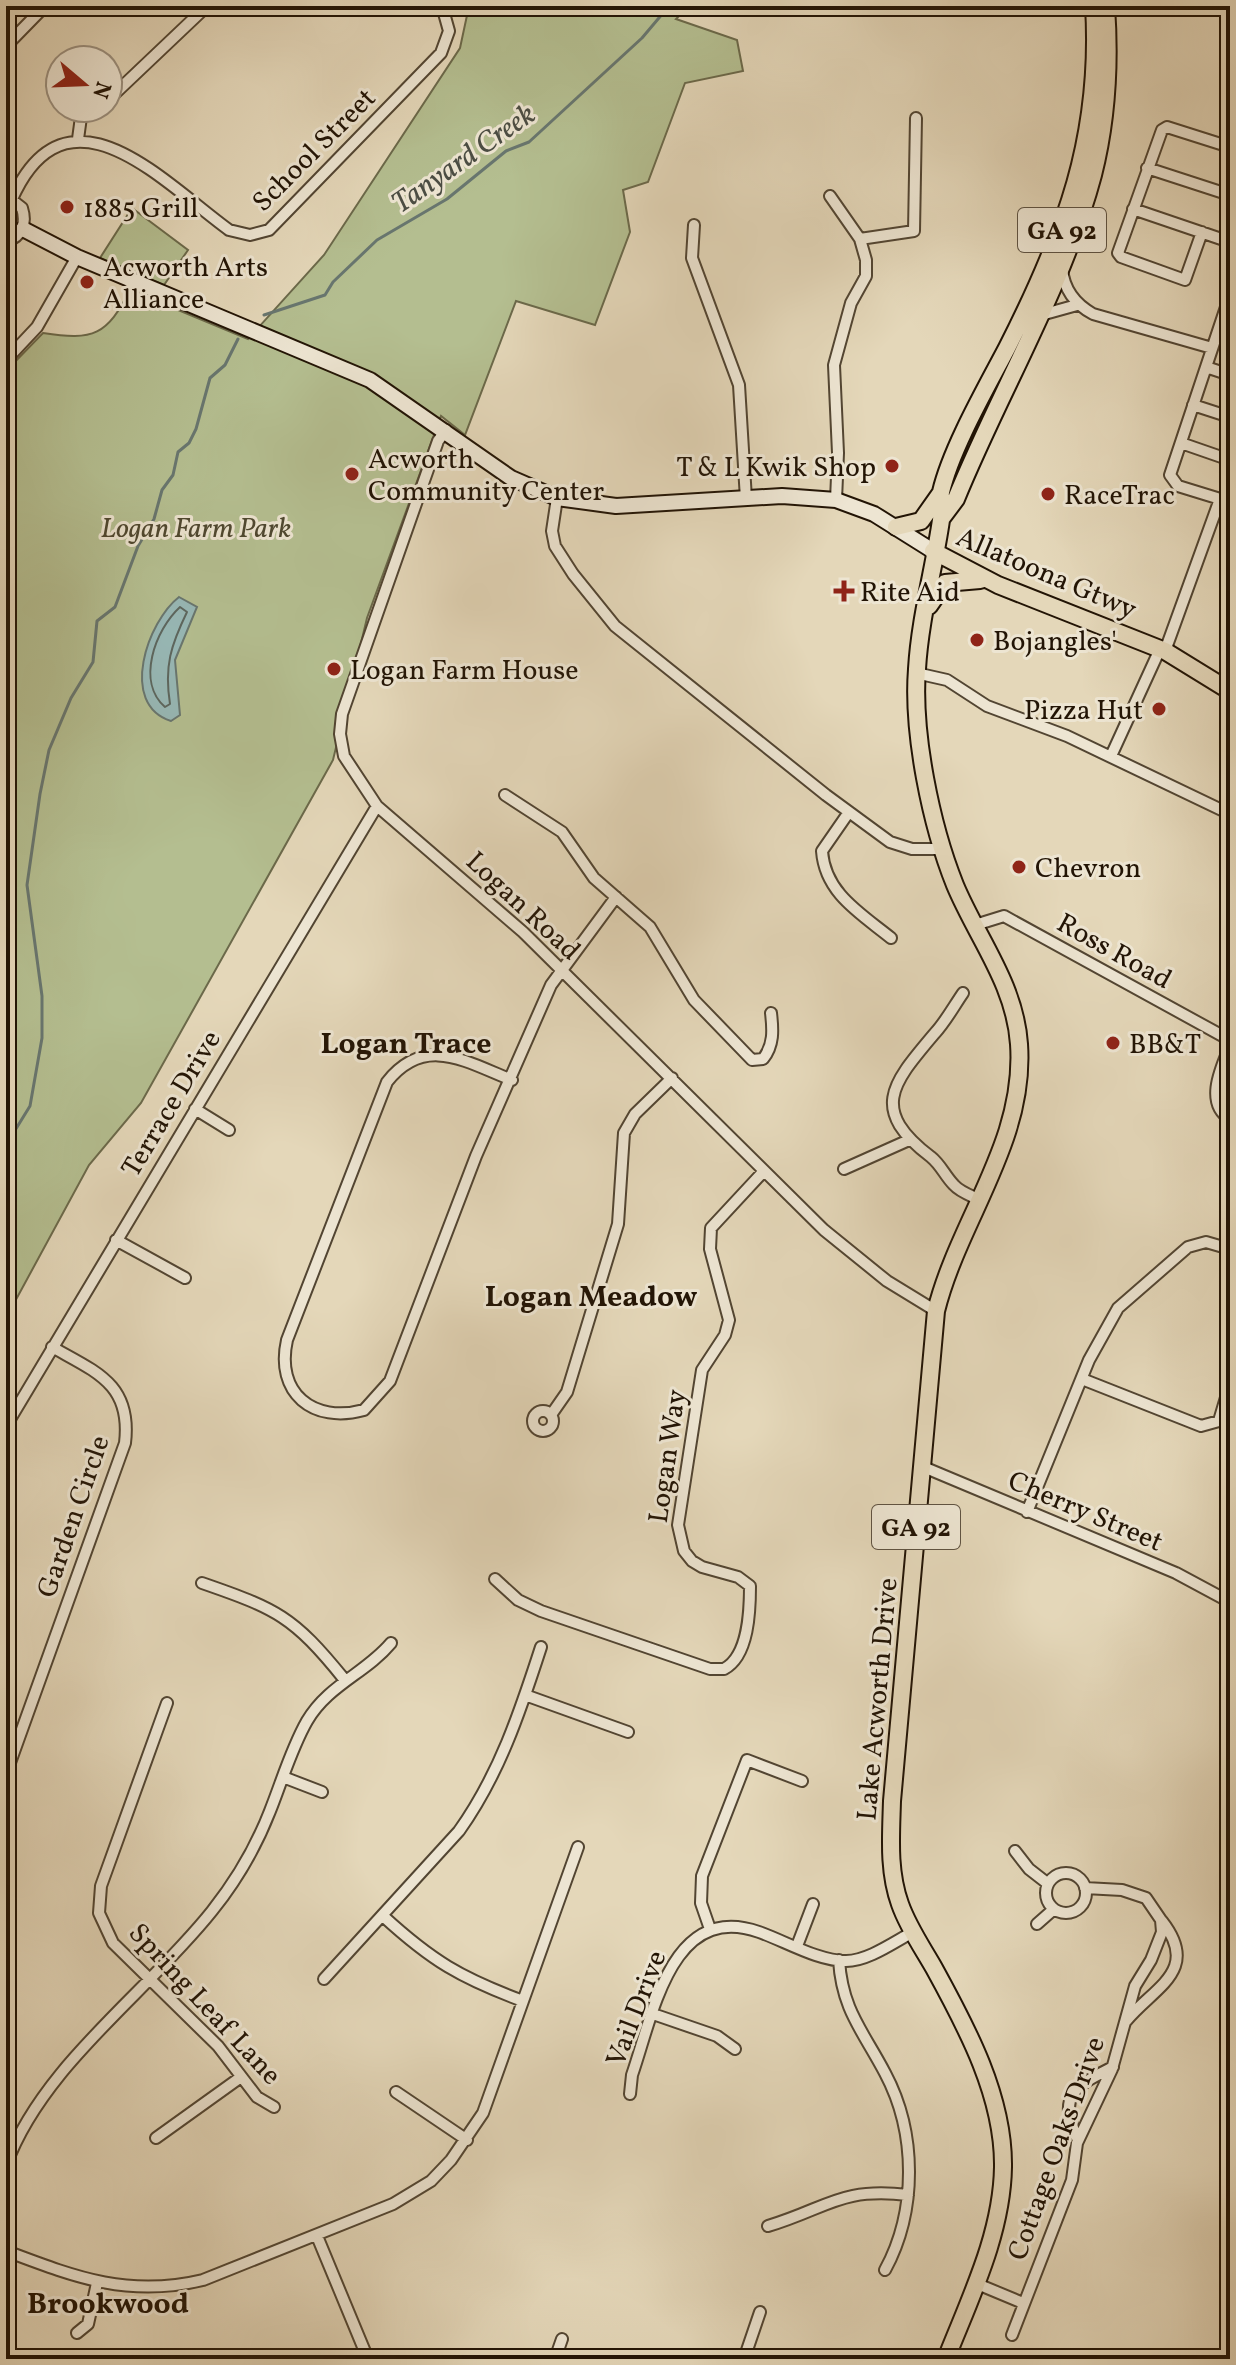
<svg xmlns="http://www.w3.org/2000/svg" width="1236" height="2365" font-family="Vollkorn,serif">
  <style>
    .green { fill: #b4be90; stroke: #6b694a; stroke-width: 2 }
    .water { fill: #97b8b6; stroke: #68766f; stroke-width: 2 }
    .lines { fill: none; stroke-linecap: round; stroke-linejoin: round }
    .shore { stroke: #5c665e; stroke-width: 2 }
    .stream { stroke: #68766f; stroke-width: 3 }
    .street-casing { stroke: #524532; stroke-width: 14 }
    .secondary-casing { stroke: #221405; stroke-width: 18 }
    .primary-casing { stroke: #221405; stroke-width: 20 }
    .street { stroke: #ede5d2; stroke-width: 10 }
    .secondary { stroke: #ede5d2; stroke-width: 14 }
    .primary { stroke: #e4d7b9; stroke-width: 16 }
    .poi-dot { fill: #8f2418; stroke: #ede5d2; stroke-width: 3 }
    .labels { text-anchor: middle; stroke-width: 6; stroke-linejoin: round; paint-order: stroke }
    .shield { fill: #ede5d2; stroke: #5f5342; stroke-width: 2 }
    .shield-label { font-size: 26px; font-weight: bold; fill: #221405 }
    .street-label { font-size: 28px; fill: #221405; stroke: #ede5d2 }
    .poi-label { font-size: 28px; fill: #221405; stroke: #ede5d2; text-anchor: start }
    .park-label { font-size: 28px; font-style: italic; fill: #4e472f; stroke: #ede5d2 }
    .water-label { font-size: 30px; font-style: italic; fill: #4b4d43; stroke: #ede5d2 }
    .neighbourhood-label { font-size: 30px; font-weight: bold; fill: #221405; stroke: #ede5d2 }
  </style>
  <rect width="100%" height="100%" fill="#e4d7b9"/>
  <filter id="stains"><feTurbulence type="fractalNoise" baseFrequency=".0025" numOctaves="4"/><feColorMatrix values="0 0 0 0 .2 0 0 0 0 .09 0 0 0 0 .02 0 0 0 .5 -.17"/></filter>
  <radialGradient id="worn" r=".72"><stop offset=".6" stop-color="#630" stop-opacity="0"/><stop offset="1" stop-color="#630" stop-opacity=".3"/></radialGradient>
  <path class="green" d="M469,6H689L676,19L737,40L743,71L685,83L648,182L623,190L630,232L595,325L516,301L465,435L441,416L367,618L333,760L141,1103L89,1165L6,1318V371L43,333C94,341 107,335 130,290L248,339L324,255L460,48Z
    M132,208L188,250L164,285L100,258Z"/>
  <path class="water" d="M179,597L197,607L175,660L180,715L171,721C118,704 148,621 179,597Z"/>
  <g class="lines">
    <path class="shore" d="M180,607L187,612C171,645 164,666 170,704L165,707C136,682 155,630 180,607Z"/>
    <path class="stream" d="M264,315L325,295L333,282L377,240L447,199L506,151L529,142L642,38L669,6
      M6,1145L30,1106L42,1038V996L27,885L40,794L49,750L71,698L93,662L97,621L115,607L138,546L154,519L162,490L173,475L178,452L189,443L196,429L210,378L225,365L238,339"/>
    <defs>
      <path id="street" d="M6,46L45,6
        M108,100L207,6
        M78,139L81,117L93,108
        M1147,168L1230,195
        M830,196L860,239L866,260V276L851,303L834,365L838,453L836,500
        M12,199C67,76 163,182 229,230L250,235L269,230L441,53L449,31L442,6
        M1133,209L1230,242
        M694,225L692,258L739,385L746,499
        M1202,232L1185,280L1121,257L1118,253L1162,130L1167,127L1230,147
        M860,239L914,231L916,118
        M6,242C22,236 27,224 22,208L8,197
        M1062,269C1064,290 1075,304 1093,314L1212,348
        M1230,295L1170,475L1178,486L1230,502
        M1041,315L1077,305
        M6,360L37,327L77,257
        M1206,367L1230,375
        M1193,405L1230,417
        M446,430L438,441L342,714L340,734L344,756L377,806L523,932L824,1230L887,1281L936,1311
        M1181,443L1230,460
        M557,498L552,531L555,546L573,574L615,626L826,795L890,842L912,849H943
        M1165,651L1220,499
        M916,673L947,680L987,706L1067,736L1230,814
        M1111,756L1160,649
        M505,795L562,832L594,878L650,927L694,1000L752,1060L763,1059C774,1045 773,1030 771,1013
        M849,812L822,851C825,893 860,913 891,938
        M975,925L1004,916L1230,1040
        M963,993C954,1006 946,1021 935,1033C893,1083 868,1109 931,1157C941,1165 945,1176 954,1185C960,1192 972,1196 980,1200
        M1230,1046C1221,1068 1204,1103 1230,1119
        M512,1080C466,1062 425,1034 387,1082L287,1340C275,1393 313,1424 364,1410L390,1381L476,1156L551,985L616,897
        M195,1109L229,1130
        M844,1169L909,1140
        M116,1240L185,1278
        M1082,1379L1201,1426L1219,1421L1230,1384
        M533 1421a10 10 0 1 1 20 0a10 10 0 1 1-20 0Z
        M551,1415L567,1392L618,1224L624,1133L635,1114L672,1078
        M6,1426L377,806
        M921,1466L1176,1573L1230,1602
        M1027,1512L1089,1360L1118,1308L1188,1247L1206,1242L1230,1249
        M495,1579L518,1600L541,1611L710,1669H724C749,1656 750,1610 750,1586L738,1577L702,1567L692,1561L684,1551L678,1525L702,1370L725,1335L729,1320L710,1249L711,1228L764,1171
        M202,1583C277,1609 293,1616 344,1679
        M525,1695L628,1732
        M167,1703L101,1886L99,1913L113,1943L218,2046L257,2097L274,2107
        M6,1774L125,1443C132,1384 96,1372 52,1347
        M283,1777L322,1792
        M1015,1851L1029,1869L1047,1883
        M1046 1893a20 20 0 1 1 40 0a20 20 0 1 1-40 0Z
        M383,1916C432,1961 461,1978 523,2001
        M1037,1924L1054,1909
        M710,1929L701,1903L702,1876L747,1760L802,1781
        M797,1946L813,1904
        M839,1960C842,2010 863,2031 885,2073C917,2133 917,2211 885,2270
        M324,1979L459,1831C499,1775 520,1712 541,1647
        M653,2014L717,2036L735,2049
        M1126,2021C1154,1987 1201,1971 1162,1921
        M396,2092L467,2140
        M630,2094L632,2075C653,2015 671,1901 759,1932C785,1941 818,1961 846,1961C868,1961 894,1942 913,1932
        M156,2138L241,2077
        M1078,2140C1056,2094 1076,2086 1113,2067
        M6,2165C43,2065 146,1994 212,1911C236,1881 256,1847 270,1811C282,1781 291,1749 307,1721C328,1685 366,1673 391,1643
        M768,2226C828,2208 840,2187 908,2195
        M317,2236L368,2359
        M6,2251C75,2277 128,2298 203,2280L393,2204L431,2181L451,2160L483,2113L578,1847
        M975,2283L1023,2303
        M77,2333L88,2324L97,2283
        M1012,2335L1072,2180L1077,2143L1112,2069L1135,1986L1151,1960L1162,1932L1161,1920L1146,1898L1122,1890L1085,1888
        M555,2359L562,2339
        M744,2359L760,2312"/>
      <path id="secondary" d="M23,229L77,257L370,380L511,478L557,498L616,506L782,496L836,500L874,514L933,551"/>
      <path id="primary" d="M941,519L956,499C1000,391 1063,287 1093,175C1107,120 1110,62 1106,6
        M896,527L921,521L940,494
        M933,551L998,585L1165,651L1230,691
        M929,606L945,583L980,580
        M946,2359C970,2298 1002,2234 1003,2167C1004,2097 967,2028 934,1968C922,1947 908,1927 900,1904C888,1871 891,1836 892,1801L936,1311C959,1219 1026,1142 1019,1044C1015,984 977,938 955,885C931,825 912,733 917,669C920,618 934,569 941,520C943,511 940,501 941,492C951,449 986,388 1007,348C1065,234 1102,136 1094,6"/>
    </defs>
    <use href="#street" class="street-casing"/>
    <use href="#secondary" class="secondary-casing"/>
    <use href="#primary" class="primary-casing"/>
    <use href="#street" class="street"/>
    <use href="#secondary" class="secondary"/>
    <use href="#primary" class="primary"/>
  </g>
  <g class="poi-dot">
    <circle cx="67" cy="207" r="8"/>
    <circle cx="87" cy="282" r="8"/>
    <circle cx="892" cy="466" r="8"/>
    <circle cx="352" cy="474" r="8"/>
    <circle cx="1048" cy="494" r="8"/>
    <path d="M840 579h8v8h8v8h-8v8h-8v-8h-8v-8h8z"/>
    <circle cx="977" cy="640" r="8"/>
    <circle cx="334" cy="669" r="8"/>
    <circle cx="1159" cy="709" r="8"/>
    <circle cx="1019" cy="867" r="8"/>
    <circle cx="1113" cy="1043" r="8"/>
  </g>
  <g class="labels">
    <g class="shield">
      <rect x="1018" y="208" width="88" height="44" rx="6"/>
      <rect x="872" y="1505" width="88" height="44" rx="6"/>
    </g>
    <g class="shield-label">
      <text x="1062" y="239">GA 92</text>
      <text x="916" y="1536">GA 92</text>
    </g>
    <g class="street-label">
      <text transform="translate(313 149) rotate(-45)" y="10">School Street</text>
      <text transform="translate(1047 572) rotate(23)" y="10">Allatoona Gtwy</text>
      <text transform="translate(524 905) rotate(43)" y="10">Logan Road</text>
      <text transform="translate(1115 950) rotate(29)" y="10">Ross Road</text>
      <text transform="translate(170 1103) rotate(-59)" y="10">Terrace Drive</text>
      <text transform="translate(666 1456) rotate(-82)" y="10">Logan Way</text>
      <text transform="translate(1086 1510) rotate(23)" y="10">Cherry Street</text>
      <text transform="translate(72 1516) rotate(-71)" y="10">Garden Circle</text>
      <text transform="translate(876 1699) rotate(-85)" y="10">Lake Acworth Drive</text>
      <text transform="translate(206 2003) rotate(47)" y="10">Spring Leaf Lane</text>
      <text transform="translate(635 2008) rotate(-69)" y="10">Vail Drive</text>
      <text transform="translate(1055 2148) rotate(-70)" y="10">Cottage Oaks Drive</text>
    </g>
    <g class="poi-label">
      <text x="83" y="217">1885 Grill</text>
      <text x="103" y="276">Acworth Arts<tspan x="103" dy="32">Alliance</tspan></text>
      <text x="368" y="468">Acworth<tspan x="368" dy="32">Community Center</tspan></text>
      <text x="876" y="476" text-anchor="end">T &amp; L Kwik Shop</text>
      <text x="1064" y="504">RaceTrac</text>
      <text x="860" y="601">Rite Aid</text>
      <text x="993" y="650">Bojangles'</text>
      <text x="350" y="679">Logan Farm House</text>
      <text x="1143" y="719" text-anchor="end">Pizza Hut</text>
      <text x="1035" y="877">Chevron</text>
      <text x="1129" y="1053">BB&amp;T</text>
    </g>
    <g class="park-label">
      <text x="196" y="537">Logan Farm Park</text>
    </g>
    <g class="water-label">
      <text transform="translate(463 158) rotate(-35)" y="10">Tanyard Creek</text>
    </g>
    <g class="neighbourhood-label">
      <text x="406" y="1053">Logan Trace</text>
      <text x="591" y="1306">Logan Meadow</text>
      <text x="108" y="2313">Brookwood</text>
    </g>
  </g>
  <rect width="1236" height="2365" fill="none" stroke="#e4d7b9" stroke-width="32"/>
  <rect x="8" y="8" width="1220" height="2349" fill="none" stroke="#221405" stroke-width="4"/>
  <rect x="16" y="16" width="1204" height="2333" fill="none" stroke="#221405" stroke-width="2"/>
  <g transform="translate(84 84) rotate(109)"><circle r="38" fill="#ede5d2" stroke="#9c9180" stroke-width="2"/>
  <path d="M0-6L14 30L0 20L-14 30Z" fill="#8f2418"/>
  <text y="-12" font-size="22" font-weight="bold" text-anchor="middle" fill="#221405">N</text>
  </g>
  <rect width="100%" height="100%" filter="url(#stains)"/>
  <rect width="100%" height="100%" fill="url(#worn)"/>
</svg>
